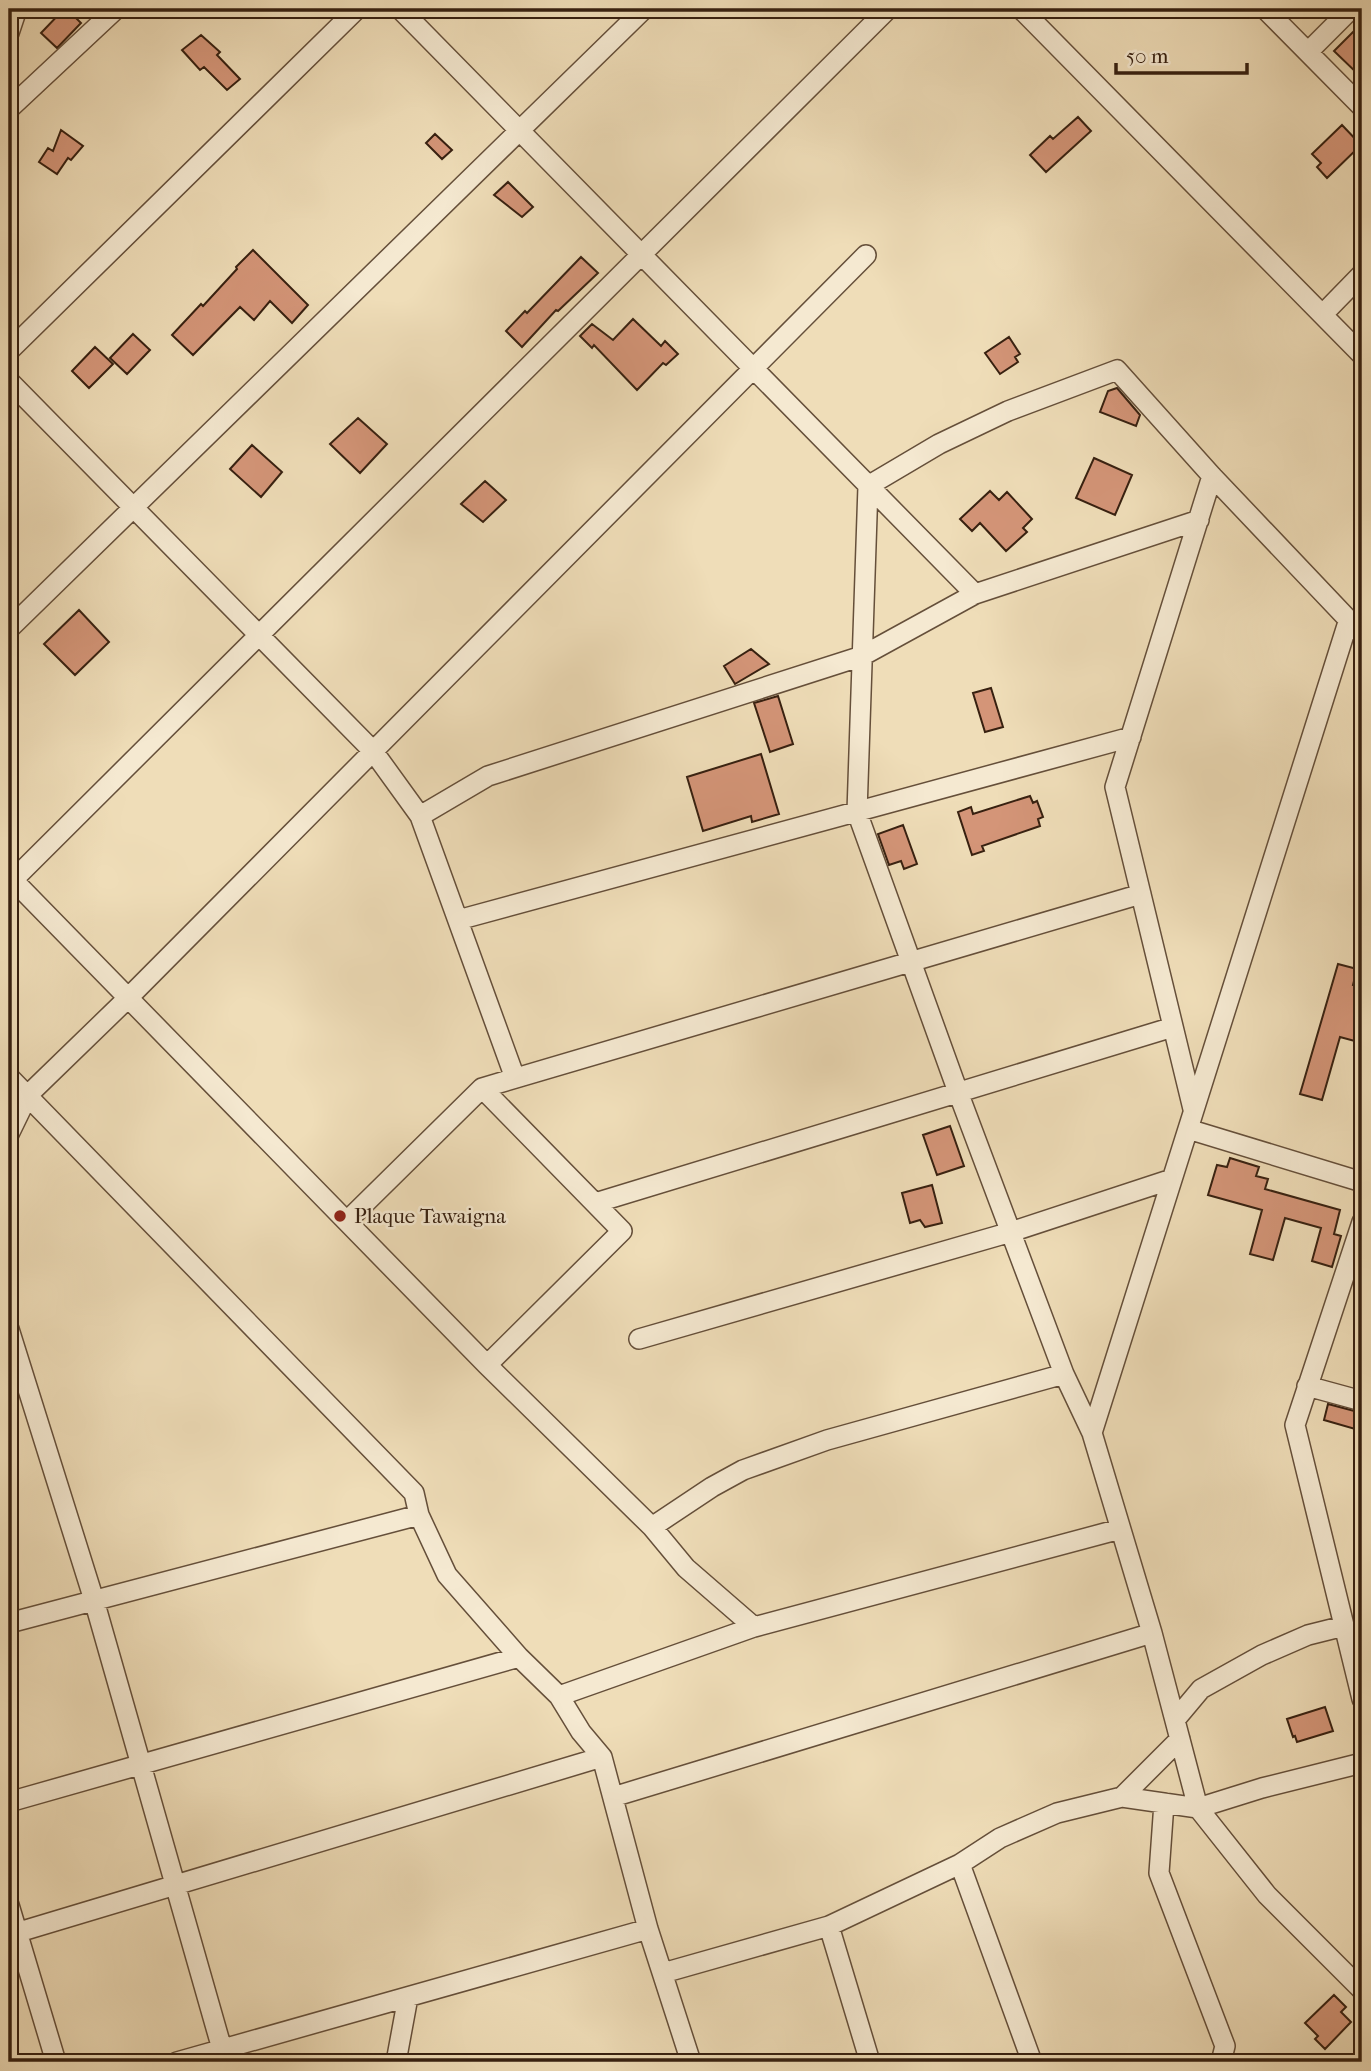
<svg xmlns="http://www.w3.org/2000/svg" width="1371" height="2071" font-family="'IM FELL French Canon',serif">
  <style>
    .building { fill: #d49578; stroke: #372010; stroke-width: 2 }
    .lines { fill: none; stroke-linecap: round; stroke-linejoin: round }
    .minor-casing { stroke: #654f3a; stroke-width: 22 }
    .minor { stroke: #f5e9d1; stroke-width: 19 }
    .poi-dot { fill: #8f2418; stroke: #f5e9d1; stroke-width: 2.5 }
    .labels { text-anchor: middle; stroke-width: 5; stroke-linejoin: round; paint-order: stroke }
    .poi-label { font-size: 21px; fill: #372010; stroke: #f5e9d1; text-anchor: start }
  </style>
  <rect width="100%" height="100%" fill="#efddb8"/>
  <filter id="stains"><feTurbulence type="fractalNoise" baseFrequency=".00286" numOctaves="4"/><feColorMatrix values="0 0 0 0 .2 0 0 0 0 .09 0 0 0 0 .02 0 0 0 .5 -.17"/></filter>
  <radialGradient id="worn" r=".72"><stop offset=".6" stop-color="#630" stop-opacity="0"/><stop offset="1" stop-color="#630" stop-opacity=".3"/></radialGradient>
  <path class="building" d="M64,9H67L81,23L57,48L41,33Z
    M1354,31L1362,41V78L1334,51Z
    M201,35L220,52L217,55L240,79L227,90L204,67L200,70L182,50Z
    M1078,117L1091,131L1046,172L1030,155L1050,136L1053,139Z
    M1342,125L1361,145L1327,178L1317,167L1321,163L1312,154Z
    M61,130L83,146L71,160L68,158L57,174L39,162L48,148L53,151Z
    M435,134L452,150L442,159L426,143Z
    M508,182L533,207L522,217L494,195Z
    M253,250L308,305L292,323L270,301L254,320L240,307L193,355L172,335L201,304L203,306L237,269L236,267Z
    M581,257L598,273L558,311L556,310L522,347L506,331L525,311L527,313Z
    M633,319L661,346L665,341L678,354L666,365L663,363L637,390L594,345L592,348L580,336L592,324L613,340Z
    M133,334L150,350L127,374L110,358Z
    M1009,337L1020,354L1015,357L1018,362L1000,374L985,353Z
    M95,347L113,364L89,388L72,371Z
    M1117,388L1140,415L1136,426L1100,412L1108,391Z
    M358,418L387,444L360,473L330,444Z
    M252,445L282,472L261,497L230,469Z
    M1094,458L1132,475L1115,515L1076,498Z
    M485,481L506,500L483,522L461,504Z
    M990,491L999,500L1007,492L1032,519L1023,528L1027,532L1006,551L980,523L972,531L960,519Z
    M79,610L109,642L75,675L44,644Z
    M751,649L769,664L735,684L724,666Z
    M991,688L1003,727L985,732L973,693Z
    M778,696L793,744L770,752L754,703Z
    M761,754L779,814L752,822L751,816L703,831L687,777Z
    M1030,796L1033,803L1037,801L1043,817L1038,819L1040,826L982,846L984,851L972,855L958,812L971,807L973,814Z
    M903,825L917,864L904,869L901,861L889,865L878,834Z
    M1338,964L1357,969L1353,985L1362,987V1043L1340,1037L1322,1100L1300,1094Z
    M950,1126L964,1166L937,1175L923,1135Z
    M1230,1158L1259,1167L1256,1176L1268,1179L1265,1189L1340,1210L1334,1234L1341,1236L1332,1267L1312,1261L1321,1228L1285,1218L1273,1260L1250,1254L1262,1210L1208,1195L1217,1165L1227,1167Z
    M932,1185L942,1223L925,1227L920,1220L910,1223L902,1193Z
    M1328,1404L1362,1413V1431L1324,1420Z
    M1325,1707L1333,1731L1297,1742L1295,1736L1293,1737L1287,1719Z
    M1334,1995L1346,2007L1341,2012L1351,2022L1325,2049L1315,2039L1318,2036L1305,2023Z"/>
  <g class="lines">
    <defs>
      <path id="minor" d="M400,9L975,594
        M1021,9L1362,355
        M1265,9L1362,107
        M9,33L17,9
        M1308,52L1351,9
        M9,109L116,9
        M1323,314L1362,274
        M9,351L357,9
        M9,381L373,751L420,816L515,1078
        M9,629L644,9
        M1362,634L1212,476L1117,370L1008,411L939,444L868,486L857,812L958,1092L1064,1374L1092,1433L1152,1633L1198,1808L1267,1895L1362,1990
        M420,816L488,776L862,656L975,594L1199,520
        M9,876L487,1365L652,1527L686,1568L754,1627
        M9,884L888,9
        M458,920L1131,737
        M9,1077L414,1493L419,1515L447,1575L519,1657
        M482,1088L622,1231L487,1365
        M1193,1109L1115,787L1212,476
        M1188,1129L1362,1182
        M9,1134L28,1095L128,998L866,255
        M595,1203L1173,1027
        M347,1221L482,1088L1141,894
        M1362,1222L1295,1425L1362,1699
        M9,1329L94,1600L222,2049
        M639,1339L1011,1232L1172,1179
        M1307,1386L1362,1401
        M1092,1433L1349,619
        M652,1527L712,1487L743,1470L827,1440L1064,1374
        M9,1623L419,1515
        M1175,1720L1201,1689L1262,1655L1308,1635L1344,1626
        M1180,1739L1122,1797L1198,1808L1262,1788L1362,1763
        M613,1797L1152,1633
        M9,1802L519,1657L559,1696
        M1164,1803L1159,1873L1225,2046L1221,2062
        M9,1905L56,2062
        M829,1926L870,2062
        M9,1935L602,1757
        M663,1973L829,1926L960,1864
        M177,2062L648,1929
        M396,2062L408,1997
        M691,2062L648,1929L602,1757L581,1732L559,1696L754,1627L1120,1529
        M1032,2062L960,1864L1000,1838L1057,1813L1122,1797"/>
    </defs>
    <use href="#minor" class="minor-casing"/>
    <use href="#minor" class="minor"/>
  </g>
  <circle class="poi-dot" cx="340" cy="1216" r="7"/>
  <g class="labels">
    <g class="poi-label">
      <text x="354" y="1223">Plaque Tawaigna</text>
    </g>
  </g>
  <rect width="1371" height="2071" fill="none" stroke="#efddb8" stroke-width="35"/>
  <rect x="10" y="10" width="1350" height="2050" fill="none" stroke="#372010" stroke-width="3.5"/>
  <rect x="18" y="18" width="1336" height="2036" fill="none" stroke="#372010" stroke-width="2"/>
  <path d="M1116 63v10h131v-10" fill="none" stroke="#372010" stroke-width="3.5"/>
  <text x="1126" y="63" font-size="21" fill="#372010" stroke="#f5e9d1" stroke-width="5" paint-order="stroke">50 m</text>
  <rect width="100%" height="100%" filter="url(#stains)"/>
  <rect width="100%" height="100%" fill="url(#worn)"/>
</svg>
